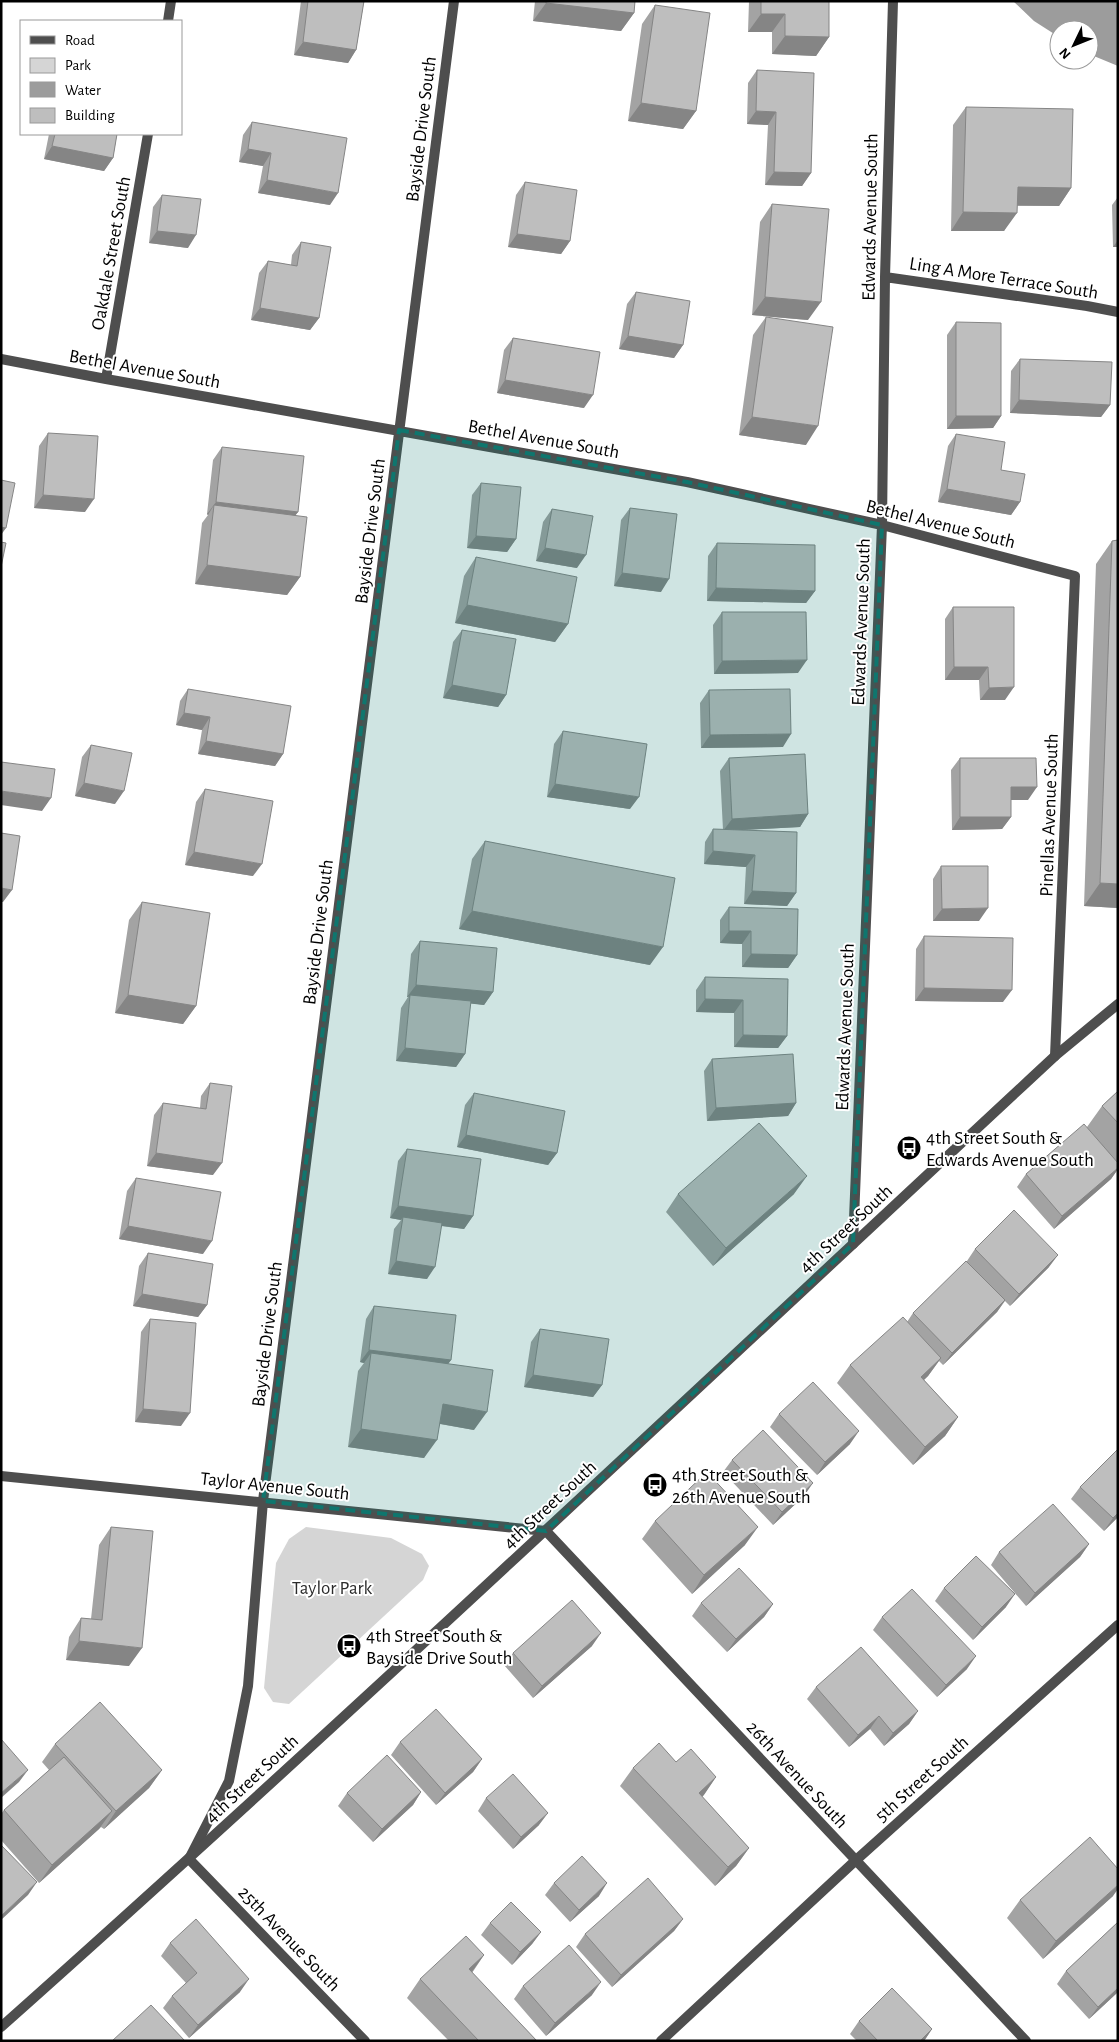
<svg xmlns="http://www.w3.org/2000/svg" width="1119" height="2042" font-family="'Alegreya Sans',sans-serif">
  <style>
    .green { fill: #d5d5d5 }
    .water { fill: #9c9c9c }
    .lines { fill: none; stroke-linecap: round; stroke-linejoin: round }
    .minor { stroke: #4e4e4e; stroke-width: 10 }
    .tertiary { stroke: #4e4e4e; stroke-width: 10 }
    .wall { fill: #a3a3a3 }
    .shaded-wall { fill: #858585 }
    .building { fill: #bebebe; stroke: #858585 }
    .marked { fill: #0f766e; fill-opacity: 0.2; stroke: #0f766e; stroke-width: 4; stroke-dasharray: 10 6; stroke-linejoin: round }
    .labels { text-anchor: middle; stroke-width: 4; stroke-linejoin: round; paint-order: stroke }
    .street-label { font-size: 19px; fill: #000; stroke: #fff }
    .poi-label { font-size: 19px; fill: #000; stroke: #fff; text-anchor: start }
    .park-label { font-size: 19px; fill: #2c2c2c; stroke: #fff }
  </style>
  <rect width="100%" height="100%" fill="#fff"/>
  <path class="green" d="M306,1527L391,1538L422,1554L429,1566L423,1580L289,1704L273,1702L264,1688L276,1563L289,1539Z"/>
  <path class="water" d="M1013,1H1118V66L1089,54V30H1059V37L1034,21Z"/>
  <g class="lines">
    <path class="minor" d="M168,21L171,1
      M885,277L1087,306L1118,312
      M1,359L106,379L687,482L882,525L1075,576L1055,1056
      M106,379L148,134
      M853,1244L882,525L885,277L893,1
      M1,1476L546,1531L1026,2041
      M365,2041L189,1859L229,1781L248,1686L263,1501L454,1
      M661,2041L855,1861L1118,1625"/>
    <path class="tertiary" d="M1,2027C358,1709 705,1381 1055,1056L1118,1004"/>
  </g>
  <path class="wall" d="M301,1H364L356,50L348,63L294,55Z
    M535,1H635L634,13L621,31L533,21Z
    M749,1H829V37L816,56L772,54V32H748Z
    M655,5L696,111L683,129L628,121L642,24Z
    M757,70L811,173L802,186L765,185L768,125L747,124L748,83Z
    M966,107L1071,188L1059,206H1017L1004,231H951L953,125Z
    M252,122L330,205L258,193L263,166L239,162L243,135Z
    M49,134H117L113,158L104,171L44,159Z
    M525,182L570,241L561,254L508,247L516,195Z
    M162,195L188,248L149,243L153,207Z
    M1118,197V247H1113L1112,205Z
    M772,204L808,320L752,315L760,222Z
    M301,242L319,318L310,330L251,320L259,273L268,261L291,265L292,255Z
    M636,292L683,345L674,358L619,349L627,304Z
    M766,317L806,445L739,435L753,335Z
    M956,322L1001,416L993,428L947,429V335Z
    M513,338L584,408L497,393L504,350Z
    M1020,359L1110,405L1101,417L1010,413L1011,371Z
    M48,433L85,512L34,508L39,446Z
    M956,434L1001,470L1020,502L1011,515L938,502L948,446Z
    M222,447L298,512L295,515L300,577L287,595L195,584L202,523L208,515L207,514L213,460Z
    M481,483L516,539L507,552L467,548L472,495Z
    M630,508L661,592L614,586L621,520Z
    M552,509L577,568L536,561L543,522Z
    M1118,540V908L1084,906L1096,564L1112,541Z
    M717,543L815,591L806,603L707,601L708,556Z
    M476,557L568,624L555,642L455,623L464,576Z
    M953,607H1014L1005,700H980L979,680H945V619Z
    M722,612L798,673L714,674L713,625Z
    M462,630L506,695L498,707L443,698L453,642Z
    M188,689L283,754L275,766L198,754L202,730L176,725L180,701Z
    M709,690L783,747L701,748L700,703Z
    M563,731L630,809L547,797L554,744Z
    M91,745L115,804L75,796L82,757Z
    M729,758L808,814L800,827L744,830L796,893L787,906L744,904L746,867L704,864L705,842L713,829L723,830L720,771Z
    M960,758L1028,800H1011V817L1002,829L952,830L951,770Z
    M205,789L253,876L185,865L196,802Z
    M485,841L650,965L459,929L472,859Z
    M941,866L979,921H933V879Z
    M142,902L196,1006L183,1024L115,1013L129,920Z
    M729,907L797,955L788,968L742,967V944L720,943V920Z
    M924,936L1003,1002L915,1001L916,949Z
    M420,941L493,992L484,1005L470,1003L465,1054L456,1067L396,1061L401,1008L408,997H407L411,954Z
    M705,977L788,979L787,1036L778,1048L734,1047V1013L696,1012V990Z
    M712,1059L796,1103L788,1116L707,1121L704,1071Z
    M210,1083L213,1175L147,1166L154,1115L163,1103L200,1108L201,1096Z
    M1118,1091V1169L1111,1179L1054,1229L1017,1187L1026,1174L1087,1127L1102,1106Z
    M474,1093L557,1153L548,1165L457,1147L465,1105Z
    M407,1149L473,1216L464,1229L441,1226L427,1279L388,1274L394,1229L401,1220L390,1218L398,1161Z
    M136,1178L203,1254L119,1239L127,1191Z
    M678,1194H794L713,1266L666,1212Z
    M975,1249L1049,1267L1010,1306L1005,1301L997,1312L943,1365L939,1361L928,1376L924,1380L958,1417L945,1436L913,1465L837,1383L850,1365L907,1322L913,1313L967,1261Z
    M148,1253L207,1305L198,1317L133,1306L139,1266Z
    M374,1306L451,1360L448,1364L474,1430L440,1424L424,1458L348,1447L358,1371L364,1363L360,1362L366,1319Z
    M150,1319L181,1426L135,1422L141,1332Z
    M540,1329L602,1385L593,1397L524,1387L531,1342Z
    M779,1414L850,1444L817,1475L770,1427Z
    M732,1460L804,1496L773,1525L723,1472Z
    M1080,1487L1118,1517L1104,1531L1071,1499Z
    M655,1521L745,1545L692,1594L642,1539Z
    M111,1527L129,1666L66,1660L69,1637L81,1618L91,1619L99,1545Z
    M1089,1544L1080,1557L1026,1606L991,1565L999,1552Z
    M944,1588L1006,1607L973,1640L935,1601Z
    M701,1603L773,1604L764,1617L727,1652L692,1616Z
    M882,1617L967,1669L937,1697L873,1630Z
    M592,1646L533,1698L504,1665L513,1653Z
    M816,1687L918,1711L909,1724L884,1746L870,1729L849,1747L807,1699Z
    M400,1742L482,1759L473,1772L436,1805L391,1755Z
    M55,1744L162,1770L149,1788L104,1829L101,1827L99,1829L39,1883L1,1840V1814L4,1810L49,1770L42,1762Z
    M676,1762L716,1777L702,1797L749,1848L736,1866L715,1886L620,1786L633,1768Z
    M421,1792L413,1805L373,1842L338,1806L347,1793Z
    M486,1798L539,1825L513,1849L478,1811Z
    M554,1883L599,1896L570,1922L545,1895Z
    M1113,1896L1043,1959L1007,1918L1020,1900Z
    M683,1919L674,1931L612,1987L576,1947L585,1934Z
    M1118,1922V1992L1089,2019L1057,1984L1066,1971Z
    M490,1923L541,1932L532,1944L512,1965L481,1935Z
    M170,1943L240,1992L189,2038L163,2008L172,1996L186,1983L161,1956Z
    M484,1955L472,1973L537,2041H449L407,1998L420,1979Z
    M523,1986L592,1995L546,2036L514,1999Z
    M859,2021L932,2029L924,2041H857L850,2034Z"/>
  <path class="shaded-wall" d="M546,3L634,13L621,31L533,21Z
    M761,14H785L772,32H748Z
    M785,36L829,37L816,56L772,54Z
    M303,42L356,50L348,63L294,55Z
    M641,103L696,111L683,129L628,121Z
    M756,111L776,112L768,125L747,124Z
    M52,146L113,158L104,171L44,159Z
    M248,149L271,153L263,166L239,162Z
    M774,172L811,173L802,186L765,185Z
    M267,180L338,193L330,205L258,193Z
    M1018,187L1071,188L1059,206L1005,205Z
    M963,212L1017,213L1004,231H951Z
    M157,231L196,235L188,248L149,243Z
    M517,234L570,241L561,254L508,247Z
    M1118,240V247H1113Z
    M765,297L821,302L808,320L752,315Z
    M260,308L319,318L310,330L251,320Z
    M628,336L683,345L674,358L619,349Z
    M505,380L593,395L584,408L497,393Z
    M1019,400L1110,405L1101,417L1010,413Z
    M956,416H1001L993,428L947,429Z
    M752,417L818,426L806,445L739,435Z
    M947,489L1020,502L1011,515L938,502Z
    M43,495L94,499L85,512L34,508Z
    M216,502L298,512L289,524L214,505L208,515L207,514Z
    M1,527L6,528L1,535Z
    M476,536L516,539L507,552L467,548Z
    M545,548L586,555L577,568L536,561Z
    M207,565L300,577L287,595L195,584Z
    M622,573L669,579L661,592L614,586Z
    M716,588L815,591L806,603L707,601Z
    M467,605L568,624L555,642L455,623Z
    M807,660L798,673L714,674L722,661Z
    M954,667H988L979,680H945Z
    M452,685L506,695L498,707L443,698Z
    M1014,687L1005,700H980L989,688Z
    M184,713L210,717L202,730L176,725Z
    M791,734L783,747L701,748L710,735Z
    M206,741L283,754L275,766L198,754Z
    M84,783L124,791L115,804L75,796Z
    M555,784L639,797L630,809L547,797Z
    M1011,787H1037L1028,800H1002Z
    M1,791L51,798L42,811L1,805Z
    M808,814L800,827L723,831L732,819Z
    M960,817H1011L1002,829L952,830Z
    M713,851L755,855L746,867L704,864Z
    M194,852L262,864L253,876L185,865Z
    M1100,883L1118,884V908L1084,906Z
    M1,888L12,890L3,902H1Z
    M752,891L796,893L787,906L744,904Z
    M988,908L979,921H933L942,909Z
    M472,911L663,947L650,965L459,929Z
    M729,931H751L742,944L720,943Z
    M751,954L797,955L788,968L742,967Z
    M416,985L493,992L484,1005L409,997L410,995L408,997H407Z
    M924,988L1012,990L1003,1002L915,1001Z
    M128,995L196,1006L183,1024L115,1013Z
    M705,999L743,1000L734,1013L696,1012Z
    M743,1035L787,1036L778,1048L734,1047Z
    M405,1048L465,1054L456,1067L396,1061Z
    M796,1103L788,1116L707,1121L716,1108Z
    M466,1135L557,1153L548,1165L457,1147Z
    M156,1153L222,1163L213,1175L147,1166Z
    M1118,1168V1169L1111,1179L1054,1229L1062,1216Z
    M807,1176L794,1194L713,1266L726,1248Z
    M398,1206L473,1216L464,1229L402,1220L403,1217L401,1220L390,1218Z
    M128,1226L212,1241L203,1254L119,1239Z
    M1058,1255L1049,1267L1010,1306L1019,1294Z
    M396,1261L435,1267L427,1279L388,1274Z
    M142,1294L207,1305L198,1317L133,1306Z
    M1005,1300L997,1312L943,1365L952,1353Z
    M369,1350L451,1360L442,1372L371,1353L364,1363L360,1362Z
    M941,1358L928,1376L908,1395L921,1377Z
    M533,1375L602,1385L593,1397L524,1387Z
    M443,1404L487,1412L474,1430L430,1422Z
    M143,1409L190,1413L181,1426L135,1422Z
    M958,1417L945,1436L913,1465L925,1447Z
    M361,1429L437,1440L424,1458L348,1447Z
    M859,1431L850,1444L817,1475L825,1462Z
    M813,1483L804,1496L773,1525L782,1512Z
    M1118,1513V1517L1104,1531L1113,1518Z
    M758,1527L745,1545L692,1594L704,1575Z
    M1089,1544L1080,1557L1026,1606L1035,1593Z
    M1015,1594L1006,1607L973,1640L982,1627Z
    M773,1604L764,1617L727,1652L736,1639Z
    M601,1633L592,1646L533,1698L542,1686Z
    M79,1641L142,1648L129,1666L66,1660Z
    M976,1656L967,1669L937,1697L946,1685Z
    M918,1711L909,1724L884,1746L893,1733Z
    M879,1716L870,1729L849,1747L858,1735Z
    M482,1759L473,1772L436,1805L445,1793Z
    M28,1770L19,1782L1,1798V1793Z
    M162,1770L149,1788L104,1829L116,1811Z
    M716,1777L704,1795L686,1812L699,1793Z
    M421,1792L413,1805L373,1842L382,1829Z
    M112,1811L99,1829L39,1883L52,1865Z
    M548,1813L539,1825L513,1849L521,1837Z
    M749,1848L736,1866L715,1886L728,1867Z
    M37,1882L28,1895L1,1920V1916Z
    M607,1883L599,1896L570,1922L579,1910Z
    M1118,1885V1889L1113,1896L1043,1959L1056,1941Z
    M683,1919L674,1931L612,1987L621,1975Z
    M541,1932L532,1944L512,1965L520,1952Z
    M484,1955L471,1973L469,1969Z
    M249,1979L240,1992L189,2038L198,2025Z
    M601,1982L592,1995L546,2036L555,2023Z
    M1118,1988V1992L1089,2019L1098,2007Z
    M932,2029L924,2041H920Z"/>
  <path class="building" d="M308,1H364L356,50L303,42Z
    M546,1H635L634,13L546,3Z
    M761,1H829V37L785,36V14H761Z
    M655,5L710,13L696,111L641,103Z
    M757,70L814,73L811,173L774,172L776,112L756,111Z
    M966,107L1073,109L1071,188L1018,187L1017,213L963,212Z
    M252,122L347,138L338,193L267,180L271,153L248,149Z
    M55,134H117L113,158L52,146Z
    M525,182L577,190L570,241L517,234Z
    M162,195L201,199L196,235L157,231Z
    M772,204L829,209L821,302L765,297Z
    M301,242L331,247L319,318L260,308L268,261L297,266Z
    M636,292L690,301L683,345L628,336Z
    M766,317L833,327L818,426L752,417Z
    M956,322L1001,323V416H956Z
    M513,338L600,352L593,395L505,380Z
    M1020,359L1112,362L1110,405L1019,400Z
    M48,433L98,436L94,499L43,495Z
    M956,434L1005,442L1001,470L1025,474L1020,502L947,489Z
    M222,447L304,456L298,512L216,502Z
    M1,480L15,483L6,528L1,527Z
    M481,483L521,487L516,539L476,536Z
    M214,505L307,517L300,577L207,565Z
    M630,508L677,514L669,579L622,573Z
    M552,509L593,516L586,555L545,548Z
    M1118,540V884L1100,883L1112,541Z
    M1,542L6,543L1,567Z
    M717,543L815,545V591L716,588Z
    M476,557L577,577L568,624L467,605Z
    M953,607H1014V687L989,688L988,667H954Z
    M722,612H806L807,660L722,661Z
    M462,630L516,639L506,695L452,685Z
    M188,689L291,706L283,754L206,741L210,717L184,713Z
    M790,689L791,734L710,735L709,690Z
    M563,731L647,744L639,797L555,784Z
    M91,745L132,753L124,791L84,783Z
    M805,754L808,814L732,819L729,758Z
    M960,758H1036L1037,787H1011V817H960Z
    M1,762L55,769L51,798L1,791Z
    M205,789L273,801L262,864L194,852Z
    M713,829L797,832L796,893L752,891L755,855L713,851Z
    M1,833L20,836L12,890L1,888Z
    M485,841L675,878L663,947L472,911Z
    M941,866H988V908L942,909Z
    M142,902L210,913L196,1006L128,995Z
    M729,907L798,909L797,955L751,954V931H729Z
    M924,936L1013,938L1012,990L924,988Z
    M420,941L497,948L493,992L416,985Z
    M705,977L788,979L787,1036L743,1035V1000L705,999Z
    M410,995L471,1001L465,1054L405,1048Z
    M793,1054L796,1103L716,1108L712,1059Z
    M210,1083L232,1086L222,1163L156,1153L163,1103L206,1109Z
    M1118,1091V1123L1102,1106Z
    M474,1093L565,1111L557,1153L466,1135Z
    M759,1123L807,1176L726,1248L678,1194Z
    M1084,1124L1118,1163V1168L1062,1216L1026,1174Z
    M407,1149L481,1159L473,1216L398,1206Z
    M136,1178L221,1192L212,1241L128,1226Z
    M1014,1210L1058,1255L1019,1294L975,1249Z
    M403,1217L442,1223L435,1267L396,1261Z
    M148,1253L213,1264L207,1305L142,1294Z
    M966,1261L1005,1300L952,1353L913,1313Z
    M374,1306L456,1315L451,1360L369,1350Z
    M903,1317L941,1358L921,1377L958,1417L925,1447L850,1365Z
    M150,1319L196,1323L190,1413L143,1409Z
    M540,1329L609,1339L602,1385L533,1375Z
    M371,1353L493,1370L487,1412L443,1404L437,1440L361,1429Z
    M813,1382L859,1431L825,1462L779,1414Z
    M763,1430L813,1483L782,1512L732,1460Z
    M1118,1449V1513L1113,1518L1080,1487Z
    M707,1472L758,1527L704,1575L655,1521Z
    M1053,1504L1089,1544L1035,1593L999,1552Z
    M111,1527L153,1531L142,1648L79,1641L81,1618L102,1620Z
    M976,1556L1015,1594L982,1627L944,1588Z
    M739,1568L773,1604L736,1639L701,1603Z
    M912,1589L976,1656L946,1685L882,1617Z
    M572,1600L601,1633L542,1686L513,1653Z
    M861,1647L918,1711L893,1733L879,1716L858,1735L816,1687Z
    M100,1702L162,1770L116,1811L55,1744Z
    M436,1709L482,1759L445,1793L400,1742Z
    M1,1739L28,1770L1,1793Z
    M659,1743L676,1762L691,1749L716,1777L699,1793L749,1848L728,1867L633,1768Z
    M387,1755L421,1792L382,1829L347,1793Z
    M64,1757L112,1811L52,1865L4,1810Z
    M513,1774L548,1813L521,1837L486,1798Z
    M1090,1837L1118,1869V1885L1056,1941L1020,1900Z
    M1,1845L37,1882L1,1916Z
    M582,1856L607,1883L579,1910L554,1883Z
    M648,1878L683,1919L621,1975L585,1934Z
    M511,1902L541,1932L520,1952L490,1923Z
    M196,1919L249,1979L198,2025L172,1996L197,1973L170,1943Z
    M1118,1922V1988L1098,2007L1066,1971Z
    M466,1936L484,1955L469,1969L537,2041H479L420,1979Z
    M569,1945L601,1982L555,2023L523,1986Z
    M892,1988L932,2029L920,2041H878L859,2021Z
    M151,2005L185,2041H112Z"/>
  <path class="marked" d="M399,430L687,482L882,525L853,1244L546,1531L263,1501Z"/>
  <defs>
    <symbol id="bus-disc" viewBox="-11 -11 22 22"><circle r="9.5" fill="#000" stroke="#fff"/><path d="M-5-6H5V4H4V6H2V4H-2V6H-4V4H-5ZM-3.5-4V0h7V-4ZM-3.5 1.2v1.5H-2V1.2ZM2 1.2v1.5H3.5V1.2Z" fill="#fff"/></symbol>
  </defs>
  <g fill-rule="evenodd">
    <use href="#bus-disc" x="895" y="1134" width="28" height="28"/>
    <use href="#bus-disc" x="641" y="1471" width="28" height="28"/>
    <use href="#bus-disc" x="335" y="1632" width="28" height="28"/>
  </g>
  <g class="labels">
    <g class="street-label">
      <text transform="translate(420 129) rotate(-83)" y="7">Bayside Drive South</text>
      <text transform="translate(869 217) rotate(-89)" y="7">Edwards Avenue South</text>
      <text transform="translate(110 253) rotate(-80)" y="7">Oakdale Street South</text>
      <text transform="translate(1004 277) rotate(9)" y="7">Ling A More Terrace South</text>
      <text transform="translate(145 368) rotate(10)" y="7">Bethel Avenue South</text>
      <text transform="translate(544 438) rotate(10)" y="7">Bethel Avenue South</text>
      <text transform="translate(941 523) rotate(14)" y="7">Bethel Avenue South</text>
      <text transform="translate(369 531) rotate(-83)" y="7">Bayside Drive South</text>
      <text transform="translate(860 622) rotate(-88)" y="7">Edwards Avenue South</text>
      <text transform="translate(1048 815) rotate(-88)" y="7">Pinellas Avenue South</text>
      <text transform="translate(317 932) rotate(-83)" y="7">Bayside Drive South</text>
      <text transform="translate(844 1027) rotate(-88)" y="7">Edwards Avenue South</text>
      <text transform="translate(845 1228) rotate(-43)" y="7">4th Street South</text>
      <text transform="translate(266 1334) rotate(-83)" y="7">Bayside Drive South</text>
      <text transform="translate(275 1485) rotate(6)" y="7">Taylor Avenue South</text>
      <text transform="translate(549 1504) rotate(-43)" y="7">4th Street South</text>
      <text transform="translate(798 1774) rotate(47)" y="7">26th Avenue South</text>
      <text transform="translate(251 1778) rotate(-43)" y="7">4th Street South</text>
      <text transform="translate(921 1778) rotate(-42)" y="7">5th Street South</text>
      <text transform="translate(290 1938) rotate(46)" y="7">25th Avenue South</text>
    </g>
    <g class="poi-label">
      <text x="926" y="1144">4th Street South &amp;<tspan x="926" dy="22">Edwards Avenue South</tspan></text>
      <text x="672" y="1481">4th Street South &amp;<tspan x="672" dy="22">26th Avenue South</tspan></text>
      <text x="366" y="1642">4th Street South &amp;<tspan x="366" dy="22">Bayside Drive South</tspan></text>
    </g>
    <g class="park-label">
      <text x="332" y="1594">Taylor Park</text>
    </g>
  </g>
  <rect width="1119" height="2042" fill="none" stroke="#000000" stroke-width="5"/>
  <rect x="20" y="20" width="162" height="115" fill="#ffffff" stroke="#999999"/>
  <rect x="30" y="36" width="25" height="8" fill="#4e4e4e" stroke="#999999"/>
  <text x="65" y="45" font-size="15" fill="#000000">Road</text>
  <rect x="30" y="58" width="25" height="15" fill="#d5d5d5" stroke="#999999"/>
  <text x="65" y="70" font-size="15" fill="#000000">Park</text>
  <rect x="30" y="82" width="25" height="15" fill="#9c9c9c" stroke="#999999"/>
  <text x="65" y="95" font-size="15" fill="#000000">Water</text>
  <rect x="30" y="108" width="25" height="15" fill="#bebebe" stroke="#999999"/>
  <text x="65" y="120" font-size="15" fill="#000000">Building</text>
  <g transform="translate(1074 45) rotate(227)"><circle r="24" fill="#ffffff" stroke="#999999"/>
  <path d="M0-4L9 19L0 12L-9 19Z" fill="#000000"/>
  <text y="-8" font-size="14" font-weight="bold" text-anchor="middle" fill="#000000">N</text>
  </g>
</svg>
